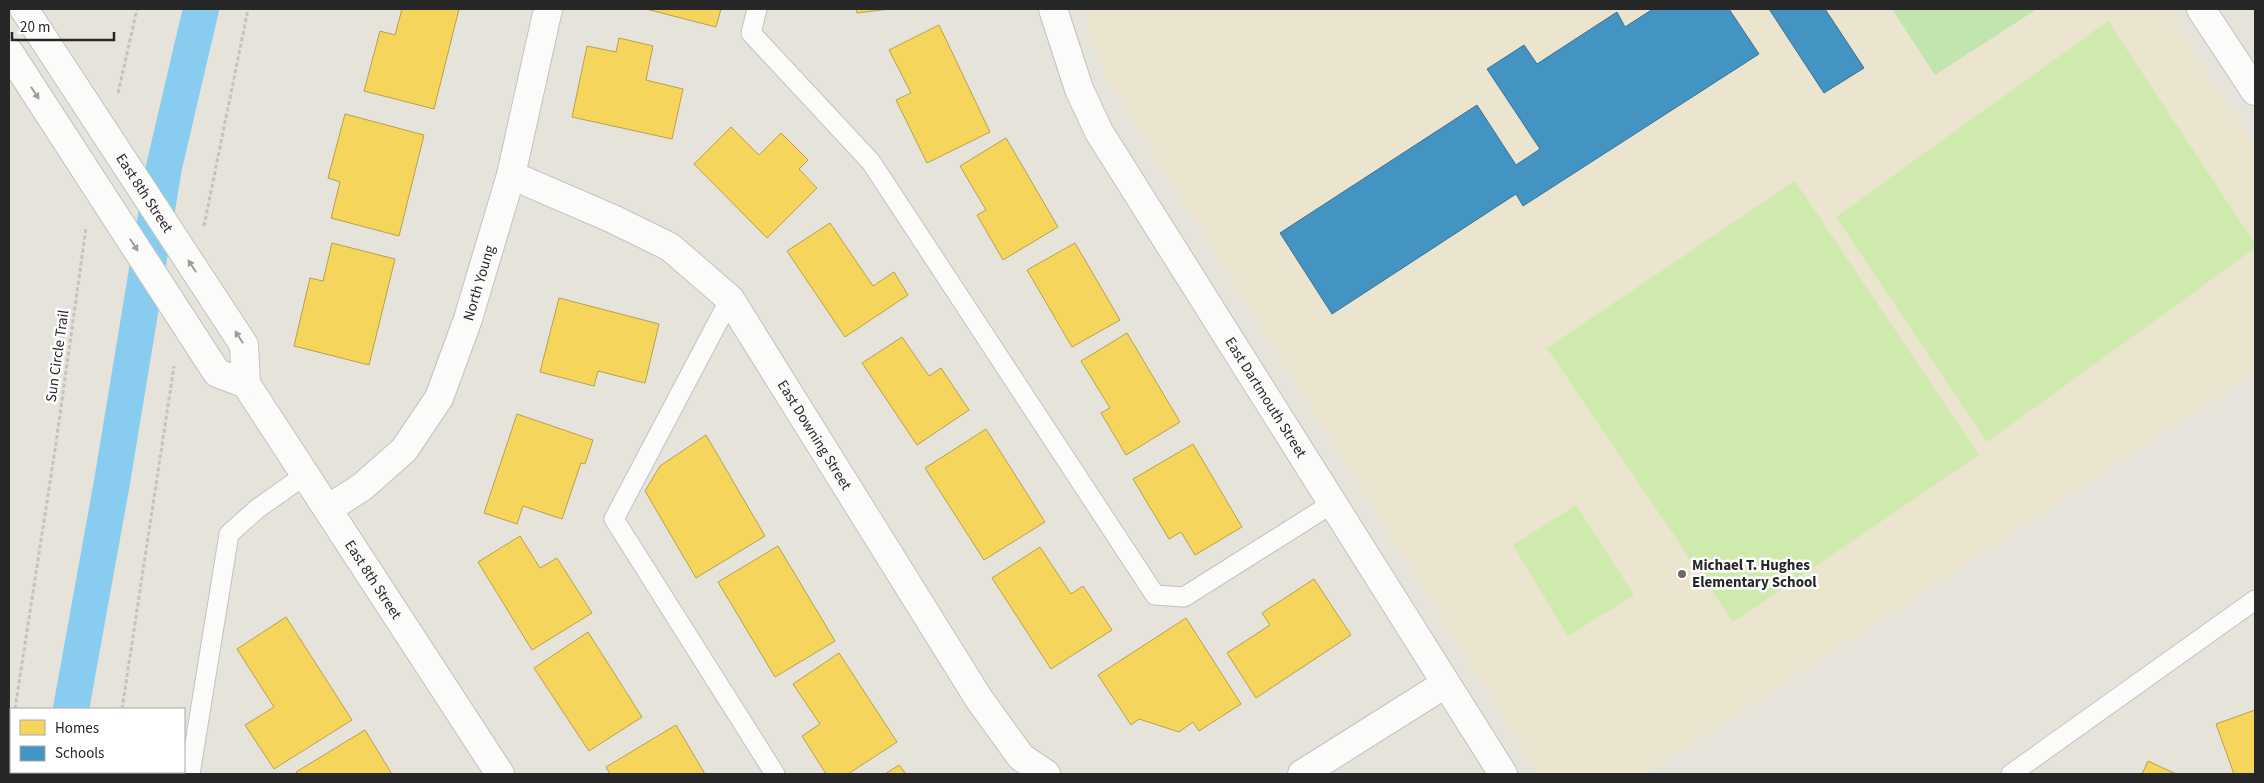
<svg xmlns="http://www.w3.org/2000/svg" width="2264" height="783" font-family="'Source Sans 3',sans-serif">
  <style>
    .education { fill: #ebe4ce }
    .green { fill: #c2e5b0 }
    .pitch { fill: #cfeaad }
    .homes { fill: #f6d55c; stroke: #b8a14c }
    .schools { fill: #4393c3; stroke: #3b7394 }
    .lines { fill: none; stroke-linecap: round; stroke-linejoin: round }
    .canal { stroke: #88cdef; stroke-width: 36 }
    .lane-casing { stroke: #c2c2c2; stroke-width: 21 }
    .street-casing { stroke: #c2c2c2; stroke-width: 30 }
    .secondary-casing { stroke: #c2c2c2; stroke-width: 30 }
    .path { stroke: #c4c3c2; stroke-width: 3; stroke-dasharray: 4 2.5; stroke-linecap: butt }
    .lane { stroke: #fbfbfa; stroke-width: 19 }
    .street { stroke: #fbfbfa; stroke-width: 28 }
    .secondary { stroke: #fbfbfa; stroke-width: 28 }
    .oneway { fill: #9c9c9b }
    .poi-dot { fill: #6a6966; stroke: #fff; stroke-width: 2 }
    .labels { text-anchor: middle; stroke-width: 5; stroke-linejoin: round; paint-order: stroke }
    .street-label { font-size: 15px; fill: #272727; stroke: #fff }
    .poi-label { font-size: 15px; font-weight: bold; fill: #272727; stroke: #fff; text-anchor: start }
  </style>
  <rect width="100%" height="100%" fill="#e6e3db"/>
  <path class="education" d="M1083,9H2167L2255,145V373L1647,774H1538L1106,78Z"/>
  <path class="green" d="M1892,9H2037L1935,75Z"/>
  <path class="pitch" d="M2108,21L2255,244V248L1987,442L1836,217Z
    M1795,181L1979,455L1733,622L1547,348Z
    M1576,505L1634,595L1568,636L1513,545Z"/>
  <path class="homes" d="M402,9H459L434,109L364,91L380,31L395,35Z
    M646,9H721L716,27Z
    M856,9H890L857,13Z
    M939,25L990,132L927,163L896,100L911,93L889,50Z
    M619,38L653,46L646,80L683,89L672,139L572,117L587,46L616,52Z
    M345,114L424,135L399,236L331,218L340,182L328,178Z
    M731,127L759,155L781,133L808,160L799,169L817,188L767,238L694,164Z
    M1006,138L1058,227L1003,260L977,215L986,210L960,166Z
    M830,223L873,286L894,272L908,295L845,337L787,251Z
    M332,243L395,259L369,365L294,346L310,278L323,281Z
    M1075,243L1120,320L1072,347L1027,270Z
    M559,298L659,324L645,383L598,371L594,386L540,372Z
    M1127,333L1180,422L1126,455L1101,413L1110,408L1081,361Z
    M902,337L929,376L941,368L969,410L917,445L862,363Z
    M517,414L593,440L585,464L581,463L562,519L523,506L517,524L484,513Z
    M986,429L1045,522L984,560L925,468Z
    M706,435L765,536L696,578L645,491L660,466Z
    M1193,444L1242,527L1195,555L1181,532L1169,539L1133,479Z
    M520,536L540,568L557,558L592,613L532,650L478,562Z
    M778,546L835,641L775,677L718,582Z
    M1040,547L1071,594L1083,586L1112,630L1051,669L992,578Z
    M1314,579L1351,635L1256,698L1227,653L1270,625L1262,613Z
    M286,617L352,720L274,769L245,725L274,707L237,649Z
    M1186,618L1241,704L1199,731L1193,722L1179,732L1139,719L1131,725L1098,675Z
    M588,632L642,717L589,751L534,668Z
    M839,653L897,742L848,774H826L802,736L820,724L793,684Z
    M2255,710V774H2234L2216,724Z
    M676,725L705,774H610L606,767Z
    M365,730L392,774H297L296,772Z
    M2148,761L2176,774H2142Z
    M899,765L906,774H885Z"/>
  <path class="schools" d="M1653,9H1729L1759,54L1523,206L1516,194L1332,314L1280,233L1477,105L1516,165L1540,149L1487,69L1524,45L1537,64L1617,12L1625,27Z
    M1769,9H1825L1864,68L1824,93Z"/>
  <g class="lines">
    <path class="canal" d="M71,709L112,482L164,167L201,9
      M60,774V772"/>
    <defs>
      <path id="lane" d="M757,9L751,33L871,162L1155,595L1184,597L1333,503
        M730,299L614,519L775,774
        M190,774L229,534L257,509L305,475
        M2011,774L2255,600"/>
      <g id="street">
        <path id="s1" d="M1053,9L1079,89L1099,132L1503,774"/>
        <path d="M2201,9L2255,91"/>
        <path id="s2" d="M511,175L613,219L670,247L730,299L979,699L1021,757L1046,774"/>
        <path id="s3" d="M328,509L362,487L404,450L439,398L468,319L511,175L548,9"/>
        <path d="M1302,774L1445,684"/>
      </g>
      <g id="secondary">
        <path id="s4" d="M24,9L244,345L246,384L500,774"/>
        <path d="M9,52L217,373L246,384"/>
      </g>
    </defs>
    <use href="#lane" class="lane-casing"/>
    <use href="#street" class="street-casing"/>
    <use href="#secondary" class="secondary-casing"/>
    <path class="path" d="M118,93L137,9
      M204,226L248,9
      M15,709L56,443L86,228
      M122,709L174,366
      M9,750L11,733
      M112,774V772"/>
    <use href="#lane" class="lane"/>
    <use href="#street" class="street"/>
    <use href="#secondary" class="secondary"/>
  </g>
  <defs><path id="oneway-solid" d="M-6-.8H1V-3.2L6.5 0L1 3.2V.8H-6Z" transform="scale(1.25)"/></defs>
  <g class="oneway">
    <use href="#oneway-solid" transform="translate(35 93) rotate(57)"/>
    <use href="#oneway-solid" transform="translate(134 245) rotate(57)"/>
    <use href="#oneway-solid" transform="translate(192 266) rotate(-123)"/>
    <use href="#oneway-solid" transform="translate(239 337) rotate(-123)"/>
  </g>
  <circle class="poi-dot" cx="1682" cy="574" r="5"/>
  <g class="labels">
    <g class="street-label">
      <text dy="5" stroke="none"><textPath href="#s4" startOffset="220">East 8th Street</textPath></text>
      <text dy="5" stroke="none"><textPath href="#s3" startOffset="281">North Young</textPath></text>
      <text transform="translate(57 356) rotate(-82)" y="5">Sun Circle Trail</text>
      <text dy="5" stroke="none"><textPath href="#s1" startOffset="445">East Dartmouth Street</textPath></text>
      <text dy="5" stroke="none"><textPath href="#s2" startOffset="414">East Downing Street</textPath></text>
      <text dy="5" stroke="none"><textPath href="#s4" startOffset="674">East 8th Street</textPath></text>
    </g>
    <g class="poi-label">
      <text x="1692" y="570">Michael T. Hughes<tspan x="1692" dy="17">Elementary School</tspan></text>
    </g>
  </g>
  <rect width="2264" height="783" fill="none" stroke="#272727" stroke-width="20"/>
  <rect x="10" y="708" width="175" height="65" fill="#ffffff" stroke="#a9a9a9"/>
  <rect x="20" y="720" width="25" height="15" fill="#f6d55c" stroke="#a9a9a9"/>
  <text x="55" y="733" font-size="15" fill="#272727">Homes</text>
  <rect x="20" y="746" width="25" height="15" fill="#4393c3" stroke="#a9a9a9"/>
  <text x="55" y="758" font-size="15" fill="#272727">Schools</text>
  <path d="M12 32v8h102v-8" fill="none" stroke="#272727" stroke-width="2.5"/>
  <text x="20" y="32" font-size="15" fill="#272727" stroke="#ffffff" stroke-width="4" paint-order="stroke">20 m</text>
</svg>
